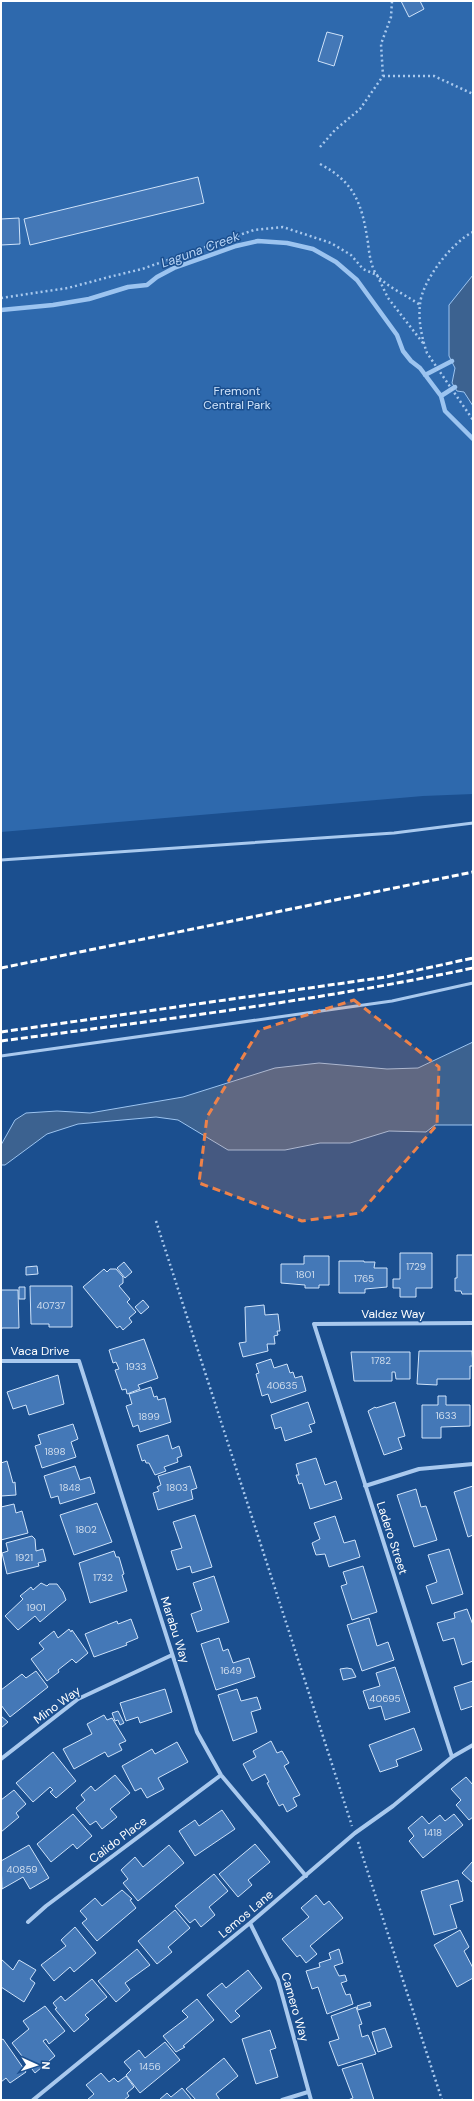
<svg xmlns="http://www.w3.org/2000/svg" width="474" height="2101" font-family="'DM Sans',sans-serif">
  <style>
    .green { fill: #2e69ad }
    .water { fill: #3c6290; stroke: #9cc4f0 }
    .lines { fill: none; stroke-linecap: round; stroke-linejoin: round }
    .stream { stroke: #9cc4f0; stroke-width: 4.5 }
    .building { fill: #4478b7; stroke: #cfe3fa }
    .path { stroke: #a9c9ee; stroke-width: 2.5; stroke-dasharray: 2 3; stroke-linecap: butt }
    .service { stroke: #a9c9ee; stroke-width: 3 }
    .minor { stroke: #a9c9ee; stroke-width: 4 }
    .rail { stroke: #fff; stroke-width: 3; stroke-dasharray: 7 3; stroke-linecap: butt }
    .marked { fill: #ee8249; fill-opacity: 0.2; stroke: #ee8249; stroke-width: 3; stroke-dasharray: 8 5; stroke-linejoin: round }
    .labels { text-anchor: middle; stroke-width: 3; stroke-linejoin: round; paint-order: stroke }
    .number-label { font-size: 10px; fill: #d0dded }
    .park-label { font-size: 12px; fill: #cfe3fa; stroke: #1b4f8f }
    .street-label { font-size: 12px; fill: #fff; stroke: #1b4f8f }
    .water-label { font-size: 13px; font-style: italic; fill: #b5d3f5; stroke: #1b4f8f }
  </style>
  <rect width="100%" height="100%" fill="#1b4f8f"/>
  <path class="green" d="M1,1H473V794L423,796L1,832Z"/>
  <path class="water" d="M473,275V406L464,392L457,391L452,383L455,368L449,356V305Z
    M473,1042V1125H435L426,1132L389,1131L350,1143H320L285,1150H228L178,1120L156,1117L78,1124L47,1134L5,1165H1V1145L15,1120L26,1113L57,1111L90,1113L183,1097L275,1068L319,1063L387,1069L418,1068Z"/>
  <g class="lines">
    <path class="stream" d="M1,310L53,305L89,299L128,287L147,285L157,277L174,268L236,246L258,241L287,243L313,249L336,262L357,280L397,335L403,351L411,361L420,368L441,396L445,411L473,439
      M425,375L452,361
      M441,396L455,387"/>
  </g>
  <path class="building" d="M401,1H420L424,9L409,17Z
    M327,32L343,36L334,66L318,61Z
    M198,177L204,203L30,245L24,219Z
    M19,218L20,244L1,245V219Z
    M400,1253H432V1288H416V1297H400V1288H393V1279H400Z
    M457,1255H473V1294H462L461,1291H455V1278H457Z
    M304,1256H329V1285H319V1288H305V1285L281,1283V1264H304Z
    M339,1261H364V1262H375L374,1268H387V1287L365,1289V1293H339Z
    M124,1262L132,1272L125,1278L117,1268Z
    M37,1266L38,1274L26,1275V1267Z
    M104,1269L107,1272L110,1269H116L123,1277V1283L119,1286L130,1299L127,1302L136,1312L129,1318L132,1322L123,1330L120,1326L117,1328L83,1287Z
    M30,1286H72V1327H49V1324H31Z
    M19,1287H25V1299H19Z
    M1,1290H18L19,1328H2L1,1331Z
    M143,1300L149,1307L141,1314L135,1307Z
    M264,1305L265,1315L278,1314L280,1331H277L278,1335L274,1336L275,1344H267L268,1351L243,1357L239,1343L246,1342L245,1307Z
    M144,1339L158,1378L138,1385L140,1389L127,1394L126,1389L122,1390L115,1370L119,1369L116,1362L113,1363L109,1350Z
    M419,1351H472L473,1366H470V1379H437V1385L417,1384Z
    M351,1352H410V1379H396L395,1372H392V1381H354Z
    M271,1359L274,1368L287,1364L290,1373L293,1372L295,1378L302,1376L306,1391L271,1403L268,1394L262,1396L256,1374L259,1373L256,1364Z
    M58,1375L64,1404L29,1415L26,1405L13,1409L7,1392Z
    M151,1387L154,1397L157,1396L158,1400L165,1398L171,1422L140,1432L138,1425L133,1427L126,1406L132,1404L129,1394Z
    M438,1396H446V1405H470V1426L441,1427V1438H422V1405H438Z
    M308,1402L315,1423L309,1425L312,1432L285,1441L281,1427L275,1429L271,1415Z
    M395,1402L405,1436L398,1438L402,1449L384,1455L368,1411L375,1407L376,1408Z
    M73,1424L78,1439L71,1442L76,1457L42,1468L35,1446L41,1444L38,1435Z
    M168,1435L172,1449L179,1446L182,1456L177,1458L178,1462L164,1467L166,1471L155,1475L149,1463H146L145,1460L142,1461L137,1445Z
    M316,1458L325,1485L336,1481L342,1499L310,1509L302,1483L299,1484L296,1475H299L296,1464Z
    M7,1461L13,1483L15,1482L16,1495L1,1496V1463Z
    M75,1466L80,1480L90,1477L95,1493L60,1504L58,1496L51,1498L44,1476Z
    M190,1466L197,1488L191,1490L193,1499L158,1510L153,1493L159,1491L157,1487L161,1485L158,1476Z
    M473,1486V1535L468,1537L454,1492Z
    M416,1489L421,1507L426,1506L437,1540L414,1547L397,1495Z
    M97,1503L112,1542L74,1555L60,1515Z
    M14,1504L16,1513L22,1511L28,1533L1,1540V1507Z
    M195,1515L212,1567L192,1573L190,1566L177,1570L171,1551L182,1548L173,1522Z
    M335,1516L344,1543L355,1540L360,1557L329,1567L325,1554L316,1555L312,1543L320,1539L314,1523Z
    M32,1536L35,1539L36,1551L43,1549L46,1561L38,1563L39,1566L7,1574L2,1553L8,1551L6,1543Z
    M449,1549L463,1594L432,1604L426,1586L437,1582L428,1555Z
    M114,1551L116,1557H119L124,1574L122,1575L127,1591L90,1603L79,1563Z
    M363,1566L377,1612L352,1620L341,1586L347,1584L343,1572Z
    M214,1576L229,1622L197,1632L191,1614L202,1610L193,1583Z
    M41,1583L47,1586L49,1584H57L63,1592L66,1600L40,1622L35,1616L18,1630L5,1616L23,1599L20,1596L31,1587L33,1590Z
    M467,1609L473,1625V1661L462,1665L454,1638L443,1641L437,1623L455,1618L454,1613Z
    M369,1618L377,1646L388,1642L394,1660L362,1671L347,1625Z
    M131,1619L138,1638L126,1643L127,1645L94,1657L85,1634L117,1621L118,1624Z
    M69,1629L71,1632L72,1630L88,1653L76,1663L72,1659L58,1670L59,1672L47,1681L31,1659L44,1649L39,1643L54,1631L58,1638Z
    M219,1638L223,1651L228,1649L233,1663L249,1658L255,1677L216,1690L201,1644Z
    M395,1667L410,1712L385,1720L381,1706L369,1709L363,1691L380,1686L376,1673Z
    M347,1668L352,1669L356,1677L343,1680L340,1669Z
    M36,1671L48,1687L10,1717L1,1705V1690L22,1674L26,1678Z
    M473,1681V1706L461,1710L454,1687Z
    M165,1689L172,1712L140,1723L138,1717L126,1721L120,1703Z
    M237,1689L241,1701L257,1697L261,1709L251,1712L257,1732L233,1741L218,1695Z
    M118,1711L124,1723L120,1725L118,1720L115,1721L112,1713Z
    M104,1715L107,1720L112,1718L126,1741L119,1744L122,1750L108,1757L105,1752L74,1769L63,1749L92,1734L87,1724Z
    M1,1716L8,1722L1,1728Z
    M414,1728L422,1750L396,1760L398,1766L380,1772L369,1745Z
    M271,1741L277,1753L282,1751L289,1763L284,1766L300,1795L293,1798L297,1806L287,1812L283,1804L279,1806L267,1783L269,1782L265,1774L252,1781L243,1764L256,1757L253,1751Z
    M177,1742L188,1762L158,1778L164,1789L147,1798L141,1788L135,1791L122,1766L152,1749L155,1754Z
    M53,1752L76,1781L56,1798L50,1792L53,1790L50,1787L33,1802L16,1783Z
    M115,1775L130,1793L110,1809L117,1817L102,1829L96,1821L90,1825L76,1808L85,1800L81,1795L91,1786L95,1791Z
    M466,1777L473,1785V1817L469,1820L456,1805L461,1800L451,1789Z
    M14,1790L26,1804L16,1813L19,1817L1,1832V1800Z
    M222,1810L235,1829L195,1856L179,1831L195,1820L199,1826Z
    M73,1814L92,1836L77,1849L73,1844L51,1862L37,1844Z
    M454,1814L463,1825L423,1858L409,1841L414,1836L408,1828L422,1816L429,1824L440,1815L445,1821Z
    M255,1844L270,1862L248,1880L252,1885L238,1897L219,1874Z
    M29,1845L49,1878L30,1889L23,1877L2,1889L1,1861Z
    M169,1845L184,1863L138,1901L123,1883L128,1879L121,1870L135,1857L143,1867Z
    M473,1861V1883L462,1873Z
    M214,1874L228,1891L209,1907L215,1915L201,1927L195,1919L190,1923L175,1906Z
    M458,1880L463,1901L450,1905L457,1928L434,1935L421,1891Z
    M122,1890L132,1899L130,1900L136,1908L97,1941L82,1923L87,1919L80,1911L95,1898L102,1906Z
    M316,1895L324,1905L329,1901L343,1918L310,1946L317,1954L306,1963L300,1955L297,1957L282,1939L309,1917L301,1908Z
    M175,1910L190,1928L168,1947L172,1952L157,1964L138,1941Z
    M75,1927L96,1953L74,1972L70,1967L54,1981L41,1965L66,1946L61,1940Z
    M460,1930L469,1947L464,1951L473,1968V1978L457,1987L434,1945Z
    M137,1949L150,1965L125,1983L130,1990L116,2002L98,1981Z
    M339,1949L343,1963L334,1966L339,1976L345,1975L347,1981L341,1983L346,1995L350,1994L353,2004L327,2014L318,1987L312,1989L306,1971L320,1967L319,1963L331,1959L329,1953Z
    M1,1959L13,1970L19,1960L36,1970L30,1979L35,1983L24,2002L1,1987Z
    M248,1970L262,1988L235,2011L240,2016L231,2023L207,1995L222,1983L226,1988Z
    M92,1979L107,1997L85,2015L89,2019L74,2032L55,2009L57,2008L53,2003L61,1996L65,2001Z
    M197,1999L214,2020L183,2046L185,2047L176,2052L163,2036L188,2017L182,2011Z
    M370,2002L371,2006L358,2010L357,2006Z
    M45,2006L65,2031L49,2044L46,2039L43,2041L55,2056L35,2073L12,2043L29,2029L23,2021Z
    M356,2007L362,2024L359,2025L362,2037L368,2035L376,2054L338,2066L329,2042L339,2039L331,2016Z
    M385,2028L392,2047L378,2052L372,2032Z
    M270,2030L276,2048L270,2050L278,2077L256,2084L242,2039Z
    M3,2039L26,2072L10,2083L6,2078L1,2082V2040Z
    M165,2042L180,2060L140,2093L126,2075L131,2070L124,2062L139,2050L145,2058Z
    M224,2058L238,2076L216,2094L220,2100H196L186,2089Z
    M362,2063L374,2100H348L353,2098L342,2069Z
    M101,2073L109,2082L114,2078L118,2082L126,2076L134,2087L127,2093L129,2096L124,2100H87L94,2094L86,2085Z
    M182,2088L192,2100H159L167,2093L171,2097Z"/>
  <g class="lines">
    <path class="path" d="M383,76H434L473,94
      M320,147L335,130L360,109L383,76L381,44L391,17L392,1
      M320,164C356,183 362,205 368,243C369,252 371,268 377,275C385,286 408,296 420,305
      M473,232C452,242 421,282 420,305C418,320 422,339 427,353L473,420
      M1,298L68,288L109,277L142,269L254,230L283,227L331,243L351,255L363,269L377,275L388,298L423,343
      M156,1221L352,1826
      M358,1842L442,2100"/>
    <path class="service" d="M1,860L394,833L473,823
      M1,1056L392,1001L473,983"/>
    <path class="minor" d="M1,1361H79L197,1732L221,1775L306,1876
      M365,1486L419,1469L473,1464
      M452,1757L314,1324L473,1323
      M1,1759L78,1699L172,1655
      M28,1922L46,1906L221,1775
      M250,1923L278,1980L311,2100
      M33,2100L250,1923L355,1833L393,1806L452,1757L473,1745
      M282,2100L308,2092"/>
    <path class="rail" d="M1,968L473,872
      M1,1032L386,977L473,958
      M1,1041C159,1020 317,1001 473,968"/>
  </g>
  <path class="marked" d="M354,1000L439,1067L437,1125L360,1213L302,1221L199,1183L207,1117L259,1030Z"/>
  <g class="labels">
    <g class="number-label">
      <text x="416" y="1270">1729</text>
      <text x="305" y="1278">1801</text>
      <text x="364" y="1282">1765</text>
      <text x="51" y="1309">40737</text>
      <text x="381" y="1364">1782</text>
      <text x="136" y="1370">1933</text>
      <text x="282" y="1389">40635</text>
      <text x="446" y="1419">1633</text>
      <text x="149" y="1420">1899</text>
      <text x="55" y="1455">1898</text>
      <text x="70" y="1491">1848</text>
      <text x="177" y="1491">1803</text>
      <text x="86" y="1533">1802</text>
      <text x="24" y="1561">1921</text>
      <text x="103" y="1581">1732</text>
      <text x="36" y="1611">1901</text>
      <text x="231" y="1674">1649</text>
      <text x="385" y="1702">40695</text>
      <text x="433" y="1836">1418</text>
      <text x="22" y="1873">40859</text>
      <text x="150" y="2070">1456</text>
    </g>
    <g class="park-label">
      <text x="237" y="395">Fremont<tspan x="237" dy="14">Central Park</tspan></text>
    </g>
    <g class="street-label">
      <text x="393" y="1318">Valdez Way</text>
      <text x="40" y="1355">Vaca Drive</text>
      <text transform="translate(392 1538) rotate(72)" y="4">Ladero Street</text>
      <text transform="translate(175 1630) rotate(72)" y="4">Marabu Way</text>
      <text transform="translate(57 1705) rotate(-36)" y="4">Mino Way</text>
      <text transform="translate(118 1840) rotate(-37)" y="4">Calido Place</text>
      <text transform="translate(246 1914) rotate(-40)" y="4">Lemos Lane</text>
      <text transform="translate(295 2007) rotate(74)" y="4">Camero Way</text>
    </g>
    <g class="water-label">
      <text transform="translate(200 249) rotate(-20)" y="5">Laguna Creek</text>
    </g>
  </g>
  <rect width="474" height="2101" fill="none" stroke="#ffffff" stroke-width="4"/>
  <g transform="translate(36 2065) rotate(93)" stroke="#1b4f8f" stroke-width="3" paint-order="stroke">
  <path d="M0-3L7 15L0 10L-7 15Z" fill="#ffffff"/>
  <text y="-6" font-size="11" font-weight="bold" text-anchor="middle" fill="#ffffff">N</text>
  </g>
</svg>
